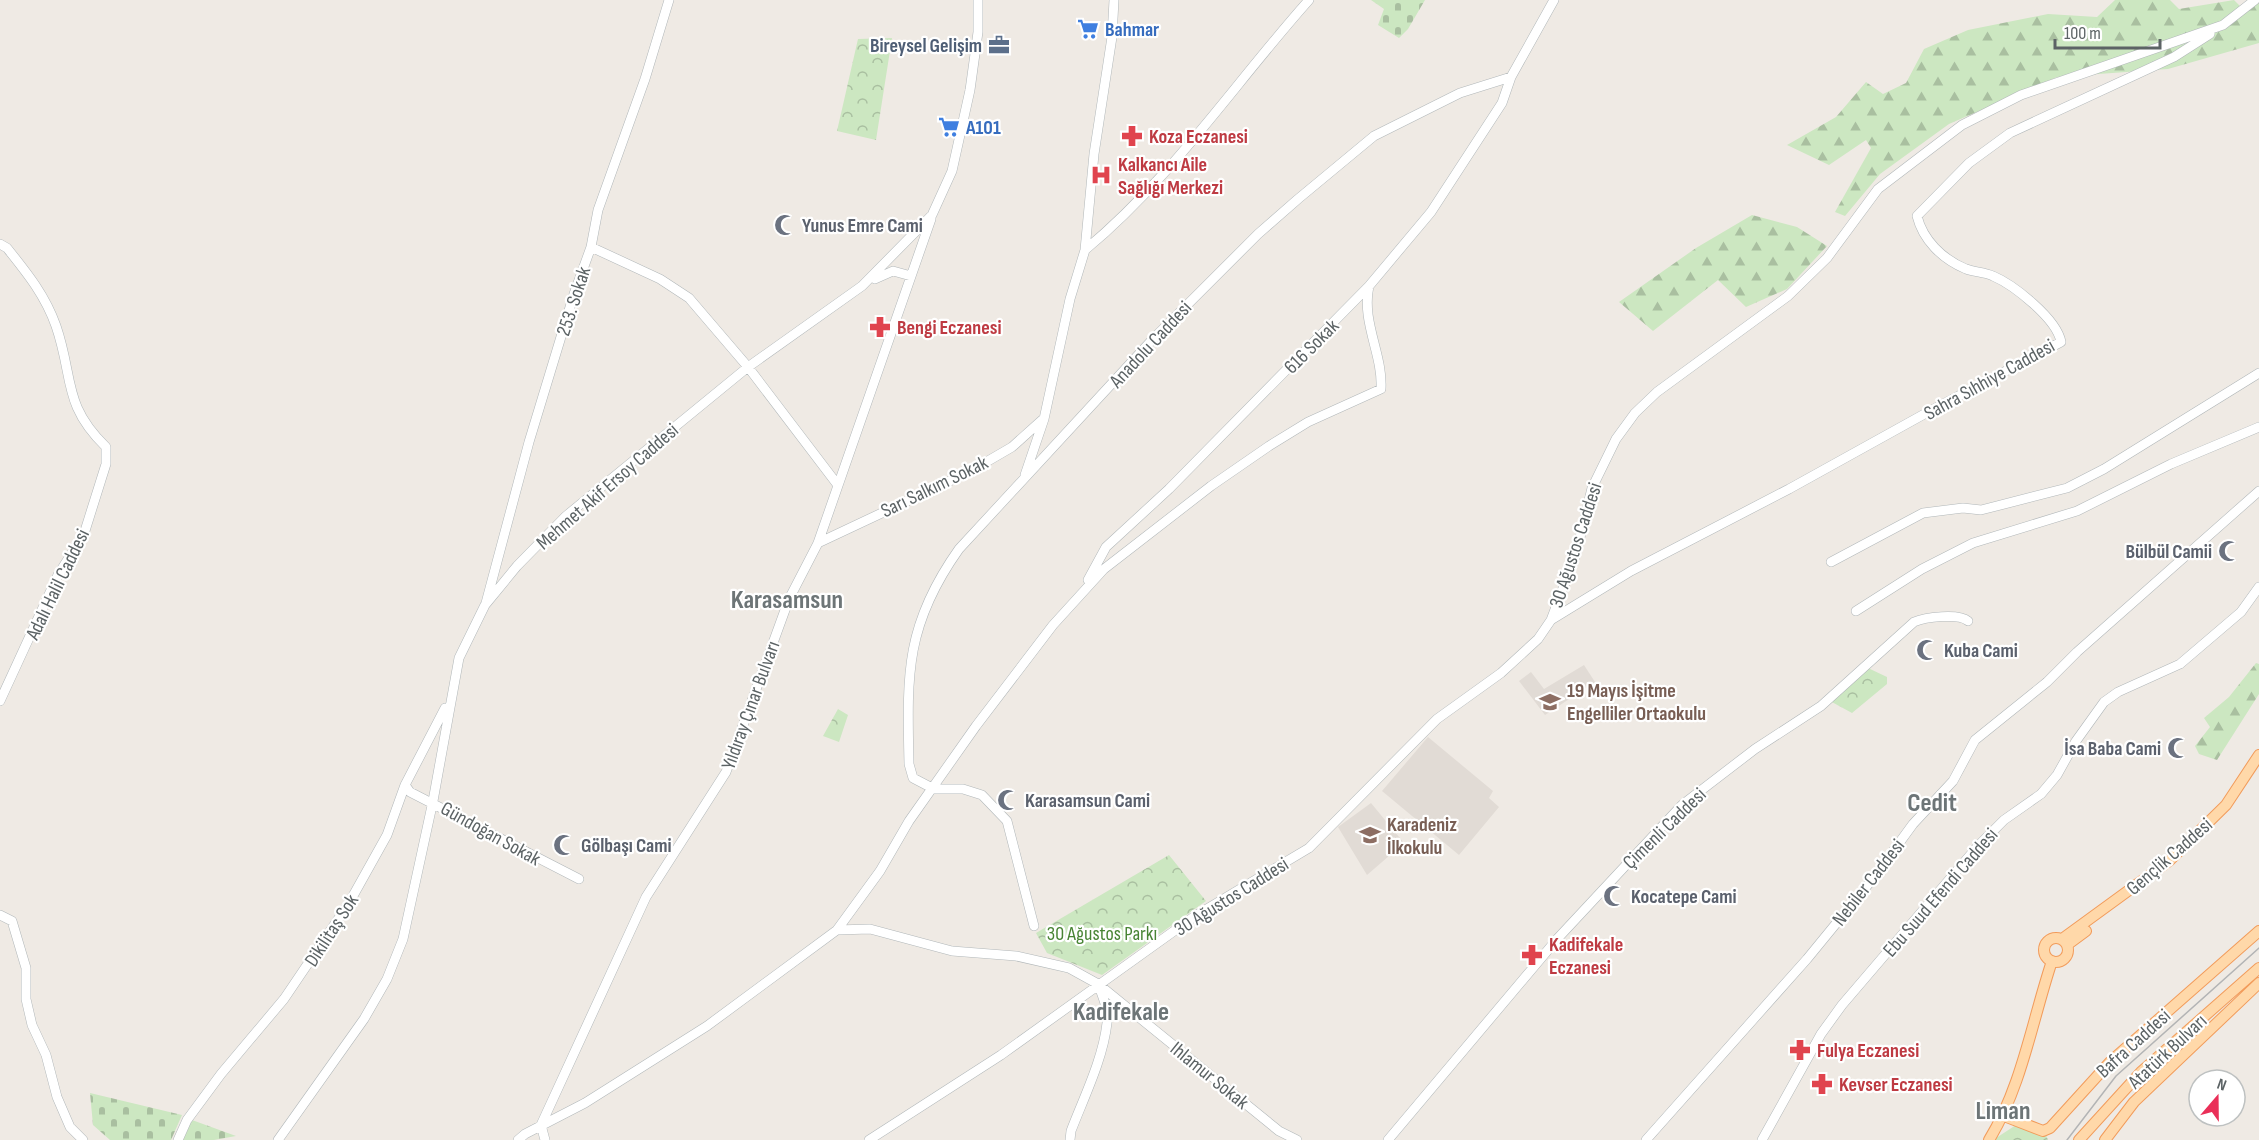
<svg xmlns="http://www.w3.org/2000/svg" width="2259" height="1140" font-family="'Sofia Sans Condensed',sans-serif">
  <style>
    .education { fill: #e1dbd5 }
    .forest { fill: url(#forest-firs) }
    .cemetery { fill: url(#cemetery-stones) }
    .park { fill: url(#park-crowns) }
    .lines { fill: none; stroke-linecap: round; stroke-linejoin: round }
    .secondary-casing { stroke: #b1b7b9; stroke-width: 10 }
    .primary-casing { stroke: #f29b5a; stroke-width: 12 }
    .secondary { stroke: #fff; stroke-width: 9 }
    .primary { stroke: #ffd8a9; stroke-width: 10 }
    .tram { stroke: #b3b4b5; stroke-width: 1.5 }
    .labels { text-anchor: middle; stroke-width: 4.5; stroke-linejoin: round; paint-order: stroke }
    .shop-label { font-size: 20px; font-weight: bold; fill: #366cbe; stroke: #fff; text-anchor: start }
    .service-label { font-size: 20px; font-weight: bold; fill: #4e5e75; stroke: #fff; text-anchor: end }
    .health-label { font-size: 20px; font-weight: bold; fill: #be3a42; stroke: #fff; text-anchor: start }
    .worship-label { font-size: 20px; font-weight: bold; fill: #5b616d; stroke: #fff; text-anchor: start }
    .street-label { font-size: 20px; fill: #5c6365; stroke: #fff }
    .education-label { font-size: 20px; font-weight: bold; fill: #785e54; stroke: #fff; text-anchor: start }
    .park-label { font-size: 20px; fill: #488434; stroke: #fff }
    .district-label { font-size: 26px; font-weight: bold; fill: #6d7577; stroke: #fff }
  </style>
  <defs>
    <pattern id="forest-firs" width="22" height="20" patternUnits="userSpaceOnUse" patternTransform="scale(1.5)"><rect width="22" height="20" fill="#cce7c1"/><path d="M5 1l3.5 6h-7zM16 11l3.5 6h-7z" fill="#a9bfa0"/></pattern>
    <pattern id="cemetery-stones" width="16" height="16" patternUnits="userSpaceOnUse" patternTransform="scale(1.5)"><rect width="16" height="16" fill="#cce7c1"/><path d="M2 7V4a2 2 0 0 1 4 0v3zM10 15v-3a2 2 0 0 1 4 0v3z" fill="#a9bfa0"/></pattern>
    <pattern id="park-crowns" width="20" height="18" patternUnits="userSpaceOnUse" patternTransform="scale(1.5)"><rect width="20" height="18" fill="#cce7c1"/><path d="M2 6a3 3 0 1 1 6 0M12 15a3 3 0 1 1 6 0" fill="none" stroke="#a9bfa0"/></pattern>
  </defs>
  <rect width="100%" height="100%" fill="#efeae4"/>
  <path class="education" d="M1584,665L1595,682L1545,715L1519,681L1531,672L1544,689Z
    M1428,737L1493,791L1489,798L1499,807L1459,855L1382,791Z
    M1371,803L1404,843L1367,875L1338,827Z"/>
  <path class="forest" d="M2115,0H2170L2179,9L2234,0L2245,11L2259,0V43L2168,69L2057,77L1949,124L1880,174L1845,216L1835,212L1871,148L1866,140L1829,165L1787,145L1836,117L1866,82L1883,94L1906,83L1924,49L1968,30L2048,14L2097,17Z
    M1752,215L1797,227L1827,246L1787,289L1746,307L1718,280L1653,331L1619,302L1696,248Z
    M2256,663L2259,664V694L2217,760L2199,754L2195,746L2210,727L2204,718L2229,697Z"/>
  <path class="cemetery" d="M1371,0H1425L1408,29L1399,38L1378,25L1384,9Z
    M90,1093L182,1115L171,1140H110L93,1125Z
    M192,1120L236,1136L214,1140H183Z"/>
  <path class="park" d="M892,38L876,140L837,131L858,39Z
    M1868,668L1887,677V684L1852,713L1830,701Z
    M838,709L848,715L839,742L823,736Z
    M1169,855L1206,901L1102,975L1047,953L1036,933Z
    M2016,1125L2046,1135L2048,1140H1993Z"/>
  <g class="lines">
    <defs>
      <path id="secondary" d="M0,244L7,248C27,273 45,295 56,326C74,378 62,404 106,447V464L84,534L58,575L0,701
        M591,247L660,279L689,298L748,367L837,484
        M1085,250C1172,178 1234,84 1309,0
        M875,279L893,271L911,276
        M1025,475L1044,419L1070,299L1085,250L1094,154L1112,37L1114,0
        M818,543L969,472L1012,447L1042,420
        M1831,562L1923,513L1963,508L1981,510L2067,488L2104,469L2259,373
        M1088,580L1106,547L1169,489L1369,286L1431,212L1502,103L1511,77L1554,0
        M486,603L529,442L574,294L591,247L598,210L645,79L669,0
        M1856,611L1922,569L1973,543L2077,511L2171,464L2259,427
        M1551,620L1631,571L1789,489L1928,412L2061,342C2057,319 2014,285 1993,276C1985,272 1974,272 1966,269C1942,259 1923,240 1917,216L1969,163L2010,133L2174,57L2210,34
        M405,785L410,792L579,879
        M0,915L12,921L26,968V999L32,1025L46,1055L57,1097L70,1127L83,1140
        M1034,926L1007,821L982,795L963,789H934L913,778L909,764C907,674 905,625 959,549L1152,340L1258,234L1298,199L1374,136L1460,93L1511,77
        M837,930L870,929L952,951L1016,956L1069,968L1098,984L1279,1131L1297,1140
        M178,1140L187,1120L221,1074L284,999L349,903L387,835L405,785L445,708
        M278,1140L364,1019L387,979L403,939L433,801L459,658L485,605L517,566L566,516L748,367L862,286L932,215L952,171L970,90L978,32V0
        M518,1140L525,1134L585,1103L707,1026L837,930L880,871L909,821L976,726L1053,625L1104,569L1211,486L1269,446L1308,422L1381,389C1383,354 1361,322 1369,286
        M545,1140L541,1125L646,897L726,772L789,599L818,543L931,219
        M869,1140L1001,1055L1195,916L1309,848L1437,719L1501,673L1538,639L1551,620L1576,554L1592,488L1616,439L1635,413L1657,392L1788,296L1827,258L1878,189L1962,125L2021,95L2223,25L2255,0
        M1070,1140L1071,1131C1084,1097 1103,1059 1107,1023C1109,1010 1103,998 1099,986
        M1388,1140L1558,938L1682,805L1755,749L1821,706L1914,622C1925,617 1959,613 1968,621
        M1646,1140L1807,959L1875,876L1913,824L1953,781L1975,740L2047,682L2077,652L2259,491
        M1762,1140L1821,1034L1842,1005L1978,846L2004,820L2041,794L2057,775L2076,741L2104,702L2118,692L2180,664L2241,612L2259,587"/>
      <path id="primary" d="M2044 950a12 12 0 1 1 24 0a12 12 0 1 1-24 0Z
        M2062,939L2169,861L2226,805L2259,755
        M2067,945L2086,931
        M2004,1116L2043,1131L2050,1128L2110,1062L2259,931
        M1989,1140C2022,1086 2032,1021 2052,961
        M2079,1140L2141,1072L2259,968
        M2105,1140L2134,1102L2259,983"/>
    </defs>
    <use href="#secondary" class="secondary-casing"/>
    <use href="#primary" class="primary-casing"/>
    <use href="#secondary" class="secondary"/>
    <use href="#primary" class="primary"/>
    <path class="tram" d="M2067,1140L2116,1076L2259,948"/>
  </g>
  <defs>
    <symbol id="supermarket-bare" viewBox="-9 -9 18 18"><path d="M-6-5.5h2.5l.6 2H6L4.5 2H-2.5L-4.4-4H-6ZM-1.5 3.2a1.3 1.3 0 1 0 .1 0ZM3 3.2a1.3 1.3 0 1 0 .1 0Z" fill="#3f7fe0" stroke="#fff" stroke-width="2.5" paint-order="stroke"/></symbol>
    <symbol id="office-bare" viewBox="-9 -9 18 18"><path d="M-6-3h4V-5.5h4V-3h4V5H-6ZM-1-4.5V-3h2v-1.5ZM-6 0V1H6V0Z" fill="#5c6f8a" stroke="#fff" stroke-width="2.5" paint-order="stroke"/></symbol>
    <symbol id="pharmacy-bare" viewBox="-9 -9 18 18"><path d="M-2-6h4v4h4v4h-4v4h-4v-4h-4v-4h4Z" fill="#e0444e" stroke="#fff" stroke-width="2.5" paint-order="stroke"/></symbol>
    <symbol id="hospital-bare" viewBox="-9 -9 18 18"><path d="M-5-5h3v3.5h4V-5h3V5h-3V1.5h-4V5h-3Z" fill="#e0444e" stroke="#fff" stroke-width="2.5" paint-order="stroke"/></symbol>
    <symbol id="mosque-bare" viewBox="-9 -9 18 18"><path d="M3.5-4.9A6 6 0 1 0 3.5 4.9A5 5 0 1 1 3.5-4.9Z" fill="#6b7280" stroke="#fff" stroke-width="2.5" paint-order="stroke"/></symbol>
    <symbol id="school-bare" viewBox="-9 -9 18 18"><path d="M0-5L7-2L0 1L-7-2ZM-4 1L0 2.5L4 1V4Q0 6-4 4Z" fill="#8d6e63" stroke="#fff" stroke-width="2.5" paint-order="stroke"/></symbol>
  </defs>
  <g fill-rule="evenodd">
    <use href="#supermarket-bare" x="1073" y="14" width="30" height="30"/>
    <use href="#office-bare" x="984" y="30" width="30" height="30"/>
    <use href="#supermarket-bare" x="934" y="112" width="30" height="30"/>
    <use href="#pharmacy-bare" x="1117" y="121" width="30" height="30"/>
    <use href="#hospital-bare" x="1086" y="160" width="30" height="30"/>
    <use href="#mosque-bare" x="770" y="210" width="30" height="30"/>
    <use href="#pharmacy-bare" x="865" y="312" width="30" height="30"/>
    <use href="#mosque-bare" x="2214" y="536" width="30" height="30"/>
    <use href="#mosque-bare" x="1912" y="635" width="30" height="30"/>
    <use href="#school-bare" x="1535" y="687" width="30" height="30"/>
    <use href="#mosque-bare" x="2163" y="733" width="30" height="30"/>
    <use href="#mosque-bare" x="993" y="785" width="30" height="30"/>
    <use href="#school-bare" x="1355" y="820" width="30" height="30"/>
    <use href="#mosque-bare" x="549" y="830" width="30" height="30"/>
    <use href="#mosque-bare" x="1599" y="881" width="30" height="30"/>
    <use href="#pharmacy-bare" x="1517" y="940" width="30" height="30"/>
    <use href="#pharmacy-bare" x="1785" y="1035" width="30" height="30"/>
    <use href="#pharmacy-bare" x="1807" y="1069" width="30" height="30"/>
  </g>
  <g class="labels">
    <g class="shop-label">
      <text x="1105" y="36">Bahmar</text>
      <text x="966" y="134">A101</text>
    </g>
    <g class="service-label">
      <text x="982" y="52">Bireysel Gelişim</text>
    </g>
    <g class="health-label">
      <text x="1149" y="143">Koza Eczanesi</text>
      <text x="1118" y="171">Kalkancı Aile<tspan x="1118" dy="23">Sağlığı Merkezi</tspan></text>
      <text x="897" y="334">Bengi Eczanesi</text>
      <text x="1549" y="951">Kadifekale<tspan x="1549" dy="23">Eczanesi</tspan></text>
      <text x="1817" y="1057">Fulya Eczanesi</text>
      <text x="1839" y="1091">Kevser Eczanesi</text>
    </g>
    <g class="worship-label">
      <text x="802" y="232">Yunus Emre Cami</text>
      <text x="2212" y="558" text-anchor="end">Bülbül Camii</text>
      <text x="1944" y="657">Kuba Cami</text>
      <text x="2161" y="755" text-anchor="end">İsa Baba Cami</text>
      <text x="1025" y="807">Karasamsun Cami</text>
      <text x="581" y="852">Gölbaşı Cami</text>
      <text x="1631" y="903">Kocatepe Cami</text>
    </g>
    <g class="street-label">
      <text transform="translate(573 301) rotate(-72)" y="7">253. Sokak</text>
      <text transform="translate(1150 344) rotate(-47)" y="7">Anadolu Caddesi</text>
      <text transform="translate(1311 346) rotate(-45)" y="7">616 Sokak</text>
      <text transform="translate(1989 379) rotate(-29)" y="7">Sahra Sıhhiye Caddesi</text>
      <text transform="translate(607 486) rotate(-41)" y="7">Mehmet Akif Ersoy Caddesi</text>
      <text transform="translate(934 486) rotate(-26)" y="7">Sarı Salkım Sokak</text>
      <text transform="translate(1575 545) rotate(-72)" y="7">30 Ağustos Caddesi</text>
      <text transform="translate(57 584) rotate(-64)" y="7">Adalı Halil Caddesi</text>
      <text transform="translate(750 705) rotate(-70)" y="7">Yıldıray Çınar Bulvarı</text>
      <text transform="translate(1664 828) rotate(-44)" y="7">Çimenli Caddesi</text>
      <text transform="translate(491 833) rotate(29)" y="7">Gündoğan Sokak</text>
      <text transform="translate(2169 856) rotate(-41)" y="7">Gençlik Caddesi</text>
      <text transform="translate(1868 882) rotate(-52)" y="7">Nebiler Caddesi</text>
      <text transform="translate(1940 892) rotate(-49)" y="7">Ebu Suud Efendi Caddesi</text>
      <text transform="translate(1231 896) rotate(-32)" y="7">30 Ağustos Caddesi</text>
      <text transform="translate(331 930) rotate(-57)" y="7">Dikilitaş Sok</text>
      <text transform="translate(2133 1043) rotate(-42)" y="7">Bafra Caddesi</text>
      <text transform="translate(2167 1051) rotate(-43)" y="7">Atatürk Bulvarı</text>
      <text transform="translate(1210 1075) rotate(39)" y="7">Ihlamur Sokak</text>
    </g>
    <g class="education-label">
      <text x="1567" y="697">19 Mayıs İşitme<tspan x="1567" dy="23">Engelliler Ortaokulu</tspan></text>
      <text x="1387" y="831">Karadeniz<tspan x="1387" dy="23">İlkokulu</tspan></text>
    </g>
    <g class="park-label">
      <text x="1102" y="940">30 Ağustos Parkı</text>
    </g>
    <g class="district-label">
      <text x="787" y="608">Karasamsun</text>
      <text x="1932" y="811">Cedit</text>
      <text x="1121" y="1020">Kadifekale</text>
      <text x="2003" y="1119">Liman</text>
    </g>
  </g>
  <g transform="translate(2217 1098) rotate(20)"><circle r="28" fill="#ffffff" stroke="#bec1c1" stroke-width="1.5"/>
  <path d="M0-4.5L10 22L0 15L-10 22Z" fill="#ea2f58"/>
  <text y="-9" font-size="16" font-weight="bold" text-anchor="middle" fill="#5c6365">N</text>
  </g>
  <path d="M2055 39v9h105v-9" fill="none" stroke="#5c6365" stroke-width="3"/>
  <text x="2064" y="39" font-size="18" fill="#5c6365" stroke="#ffffff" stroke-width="4.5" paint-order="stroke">100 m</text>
</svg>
